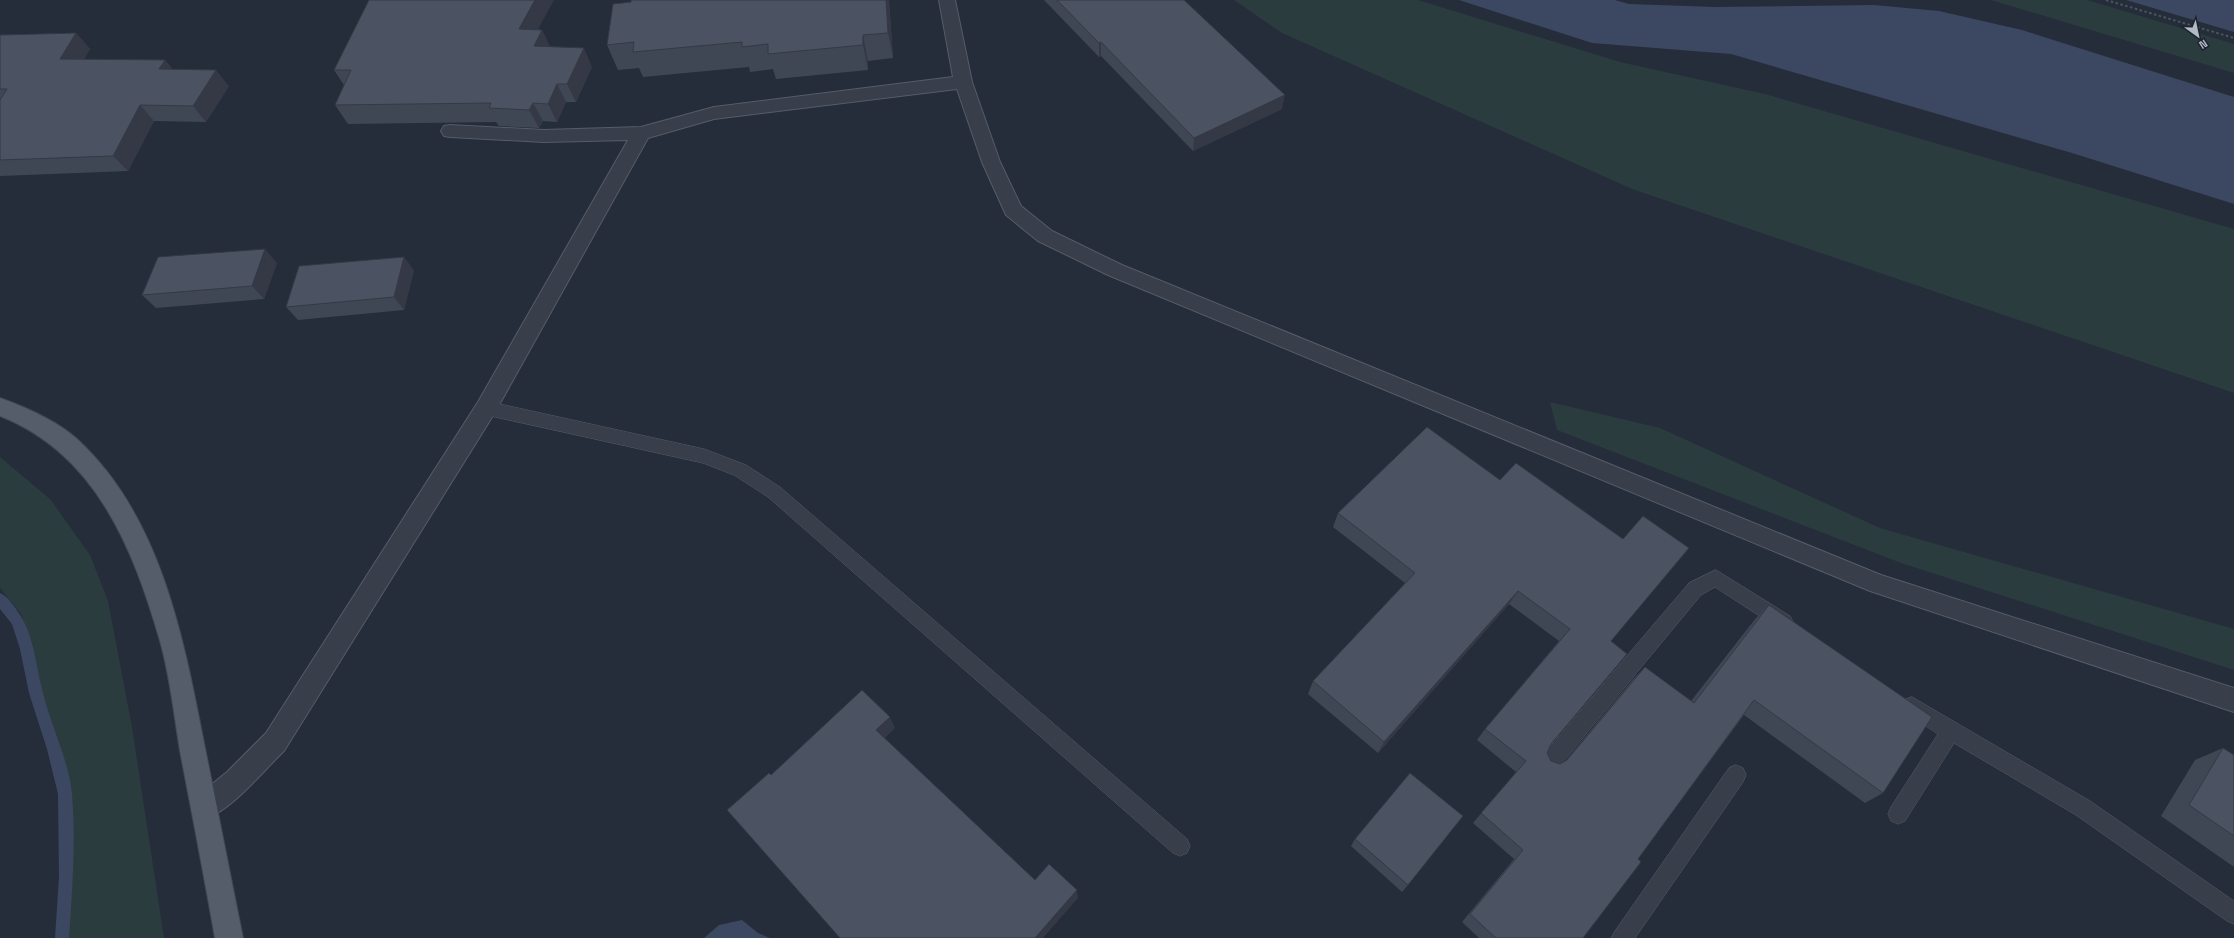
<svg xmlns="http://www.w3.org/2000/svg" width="2234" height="938" font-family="'Space Grotesk',sans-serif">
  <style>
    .green { fill: #2b3c3f }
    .water { fill: #3c4862 }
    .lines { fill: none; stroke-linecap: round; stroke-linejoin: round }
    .stream { fill: #3c4862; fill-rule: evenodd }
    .lane-casing { stroke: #565c68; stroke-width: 1 }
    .street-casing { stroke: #565c68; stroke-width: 2 }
    .primary-casing { stroke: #414753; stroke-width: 2 }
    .path { stroke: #49575c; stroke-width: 2; stroke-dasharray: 2.5 2.5; stroke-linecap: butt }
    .lane { fill: #383e4a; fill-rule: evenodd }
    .street { fill: #383e4a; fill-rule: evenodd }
    .primary { fill: #565d6a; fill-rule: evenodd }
    .wall { fill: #404754 }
    .shaded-wall { fill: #343945 }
    .building { fill: #4b5262; stroke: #343945 }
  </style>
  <rect width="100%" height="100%" fill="#252c3a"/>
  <path class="green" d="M1234,0H1418L1620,62L1765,94L2234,229V393L1632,189L1282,33Z
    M1991,0H2087L2234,44V73Z
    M1550,402L1660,428L1880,528L2234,629V670L1901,563L1557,430Z
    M0,457L50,499L90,555L108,601L132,727L164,938H68L72,877L69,792L60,745L41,690L32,644L21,614L0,588Z"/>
  <path class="water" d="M1459,0H1615L1629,4L1715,7L1874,5L1939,11L2022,30L2234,97V204L2072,153L1731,54L1592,43Z
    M2126,0H2234V32Z
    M742,920L758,933L770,938H704L719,925Z"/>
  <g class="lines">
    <path class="stream" d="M0,593C8,596 17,610 22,618C35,641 36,668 43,693C51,725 70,764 72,795C76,843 72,891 69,938H55L59,877L58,794L47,749L29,693L20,649L12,624L0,609Z"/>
    <defs>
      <path id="lane" d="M486,401L704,449L746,465L780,487L1187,839L1190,846L1187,853L1180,856L1173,853L768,497L734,475L703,463L486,415L480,413L478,408L480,403Z
        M1716,570L1790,616L1793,622L1790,628L1784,630L1778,628L1715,587L1701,595L1556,770L1549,773L1542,770L1539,763L1542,756L1689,583Z
        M1912,697L2090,801L2234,901V924L2227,921L2076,815L1954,743L1905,821L1898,824L1891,821L1888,814L1891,807L1938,734L1905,712L1902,706L1905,700Z
        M1736,765L1743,768L1746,775L1743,782L1635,938H1611L1615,931L1729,768Z"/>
      <path id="street" d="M939,0H955L972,82L1000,162L1021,206L1052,231L1122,265L1881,575L2234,688V712L1870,591L1108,275L1038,241L1006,215L982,162L957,89L714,119L648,138L494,414L284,751C261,773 234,808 204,820L195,816L191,807L195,798L227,772L266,733L478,402L628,140L544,142L450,137L444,136L441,131L444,126L450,125L544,130L641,127L714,107L953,77Z"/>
      <path id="primary" d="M0,398C25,407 57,421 77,439C162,517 184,641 205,748C218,811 230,875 243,938H215C204,876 192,813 180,751C174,715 170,676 160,641C133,548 96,454 0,416Z"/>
    </defs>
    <use href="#lane" class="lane-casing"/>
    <use href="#street" class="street-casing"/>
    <use href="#primary" class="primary-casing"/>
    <path class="path" d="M2106,0L2234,38"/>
    <use href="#lane" class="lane"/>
    <use href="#street" class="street"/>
    <use href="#primary" class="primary"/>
  </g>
  <path class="wall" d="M889,0L893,58L868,61V70L776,79L773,69L750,72L749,67L643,77L639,68L618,70L607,45Z
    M1044,0H1184L1282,109L1193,151L1101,56L1099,57Z
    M538,30H542L550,47L592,67L576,102H566L557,122L543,121L539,128L499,126L496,122L348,124L335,105L344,85L334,70Z
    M76,33L90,49L84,59L165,60L173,70L229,86L206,122L154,121L128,171L0,176V35Z
    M277,263L264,299L156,308L142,295Z
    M414,270L404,310L298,320L286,307Z
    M1427,427L1611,641L1551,744L1547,753L1551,761L1560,764L1565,761L1633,679L1645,667L1691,701L1756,618L1769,605L1883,793L1865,803L1744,715L1638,859L1583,938H1479L1462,922L1514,859L1473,823L1516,772L1477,740L1485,729L1559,641L1509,604L1378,753L1308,694L1313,681L1405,583L1333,527L1338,513Z
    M2223,748L2234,755V867L2161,816L2195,760Z
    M1355,839L1408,885L1402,892L1351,846Z"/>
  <path class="shaded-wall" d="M535,0H554L528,48L519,29Z
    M886,0H889L893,58L888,33Z
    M542,30L551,49L534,46Z
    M76,33L90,49L75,75L60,59Z
    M863,35L868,61V70L863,45Z
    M1101,42V56L1099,57V43Z
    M584,48L592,67L576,102L567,84Z
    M165,60L178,76L159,69Z
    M216,70L229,86L206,122L193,106Z
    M557,84L566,102L557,122L548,104Z
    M1285,95L1282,109L1193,151L1194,138Z
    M533,103L543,121L539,128L529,110Z
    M140,105L154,121L128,171L113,156Z
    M265,249L277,263L264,299L252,286Z
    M404,257L414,270L404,310L394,297Z
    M1518,591L1509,604L1378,753L1384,742Z
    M890,717L895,728L882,741L876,730Z
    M1077,890L1078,898L1043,938H1035Z"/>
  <path class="building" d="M369,0H535L519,29L542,30L534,46L584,48L567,84H557L548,104L533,103L529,110L489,108L491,103L335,105L351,70H334Z
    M631,0H886L888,33L863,35V45L768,54V44L742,47V42L633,52L634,42L607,45L613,4L631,2Z
    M1057,0H1184L1285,95L1194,138L1101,42L1099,43Z
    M76,33L60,59L165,60L159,69L216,70L193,106L140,105L113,156L0,160V100L7,89H0V35Z
    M265,249L252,286L142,295L158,257Z
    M404,257L394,297L286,307L299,266Z
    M1427,427L1500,480L1516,463L1623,539L1643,516L1689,548L1611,641L1627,654L1551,744L1547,753L1551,761L1560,764L1567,760L1645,667L1694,703L1769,605L1932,717L1883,793L1754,700L1638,859L1641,862L1583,938H1496L1470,914L1523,850L1481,813L1526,761L1485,729L1570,629L1518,591L1384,742L1313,681L1415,573L1338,513Z
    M862,690L890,717L876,730L1035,880L1049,864L1077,890L1035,938H840L727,810L769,773L771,775Z
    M2223,748L2234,755V836L2189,805Z
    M1410,773L1463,816L1408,885L1355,839Z"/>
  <g transform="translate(2198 36) rotate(147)" stroke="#1e232f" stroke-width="3" paint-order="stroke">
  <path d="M0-3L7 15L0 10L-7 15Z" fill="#b4b9c6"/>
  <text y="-6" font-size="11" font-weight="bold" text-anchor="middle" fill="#b4b9c6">N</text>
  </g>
</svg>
